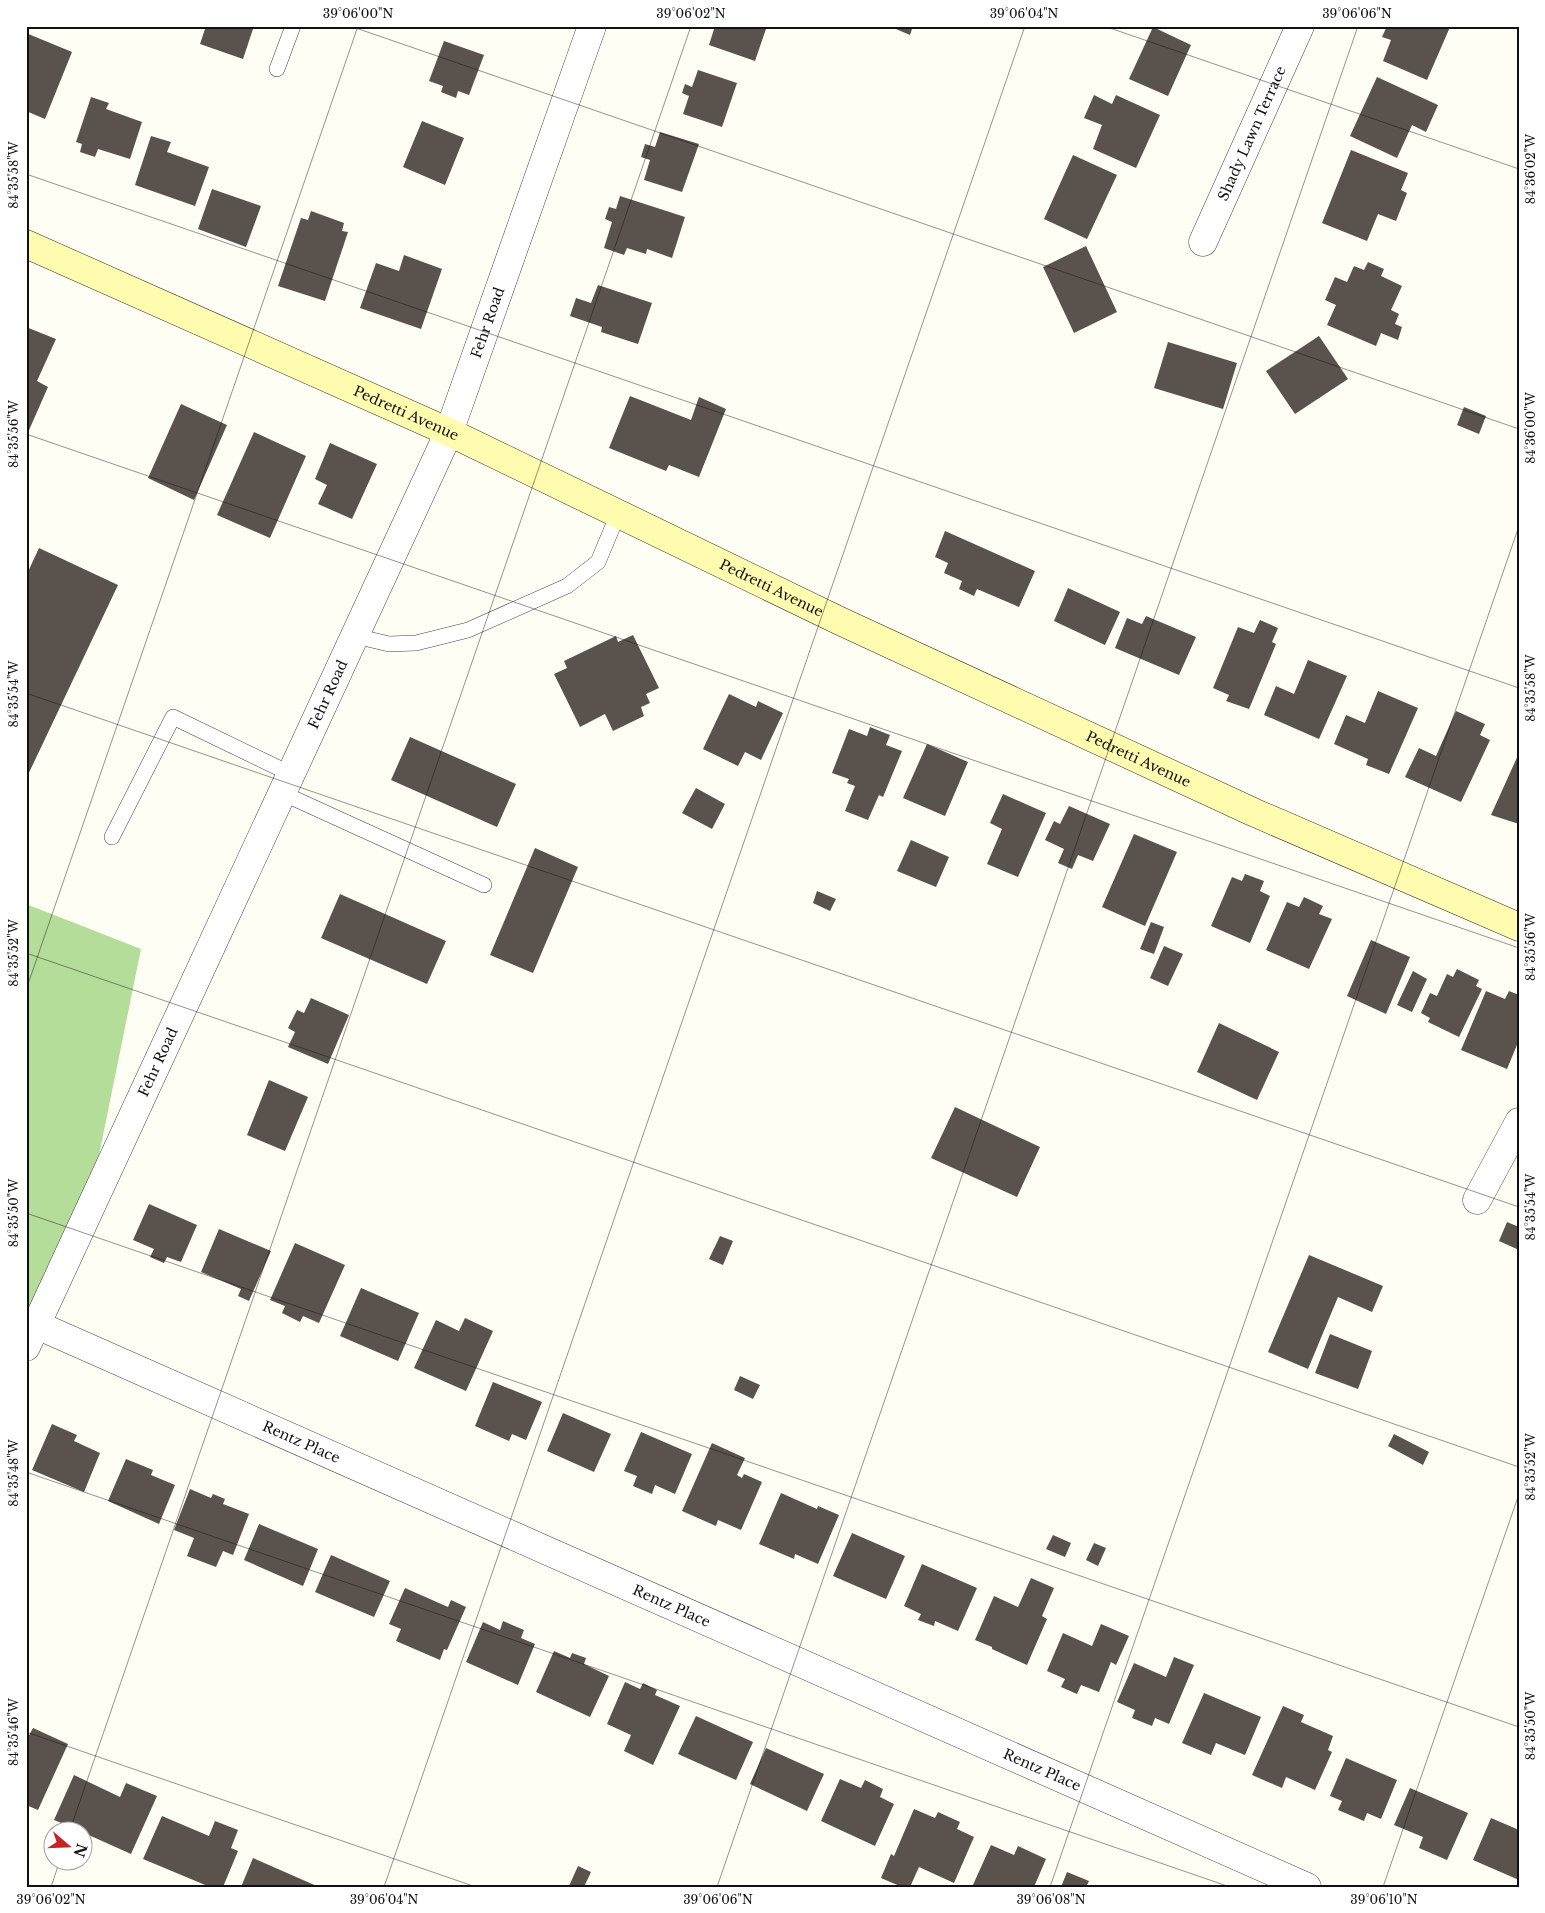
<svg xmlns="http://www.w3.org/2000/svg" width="1545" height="1913" font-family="'Libre Baskerville',serif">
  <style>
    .forest { fill: #b4dd9a }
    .building { fill: #5a524c }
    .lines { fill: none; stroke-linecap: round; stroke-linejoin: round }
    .lane-casing { stroke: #444; stroke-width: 16 }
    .street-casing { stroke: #444; stroke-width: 29 }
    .secondary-casing { stroke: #333; stroke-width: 29 }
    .lane { stroke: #fff; stroke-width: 15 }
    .street { stroke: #fff; stroke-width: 28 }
    .secondary { stroke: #fffbaf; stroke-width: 28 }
    .ticks { fill: none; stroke: #111; stroke-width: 1; stroke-opacity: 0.45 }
    .labels { text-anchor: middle; stroke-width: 5; stroke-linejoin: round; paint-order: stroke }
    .street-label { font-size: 14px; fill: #111; stroke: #fff }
    .neatline { fill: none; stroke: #111; stroke-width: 2 }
    .ticks-label { font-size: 12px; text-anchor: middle; fill: #111 }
  </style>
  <rect width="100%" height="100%" fill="#fffef4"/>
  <path class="forest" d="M26,904L141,949L86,1219L26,1347Z"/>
  <path class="building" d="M206,26H254L243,59L200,44Z
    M715,26H767L755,61L709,45Z
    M889,26H913L910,35Z
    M1387,26L1450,27L1427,80L1383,61L1391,40L1382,37Z
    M1153,27L1191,45L1168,96L1129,79Z
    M26,33L72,52L45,119L26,111Z
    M444,41L484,55L469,95L458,91L456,98L441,92L443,86L429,81Z
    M698,70L737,83L722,127L683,114L689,96L682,93L685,84L692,87Z
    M1377,77L1438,105L1426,132L1412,125L1397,158L1350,136Z
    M1094,95L1112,104L1116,95L1160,115L1136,168L1093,149L1102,125L1084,118Z
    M91,97L109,103L106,109L142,122L130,159L98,149L95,157L80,152L82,144L76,142Z
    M422,121L464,138L445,185L403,167Z
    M660,132L699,144L682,192L644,180L650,160L641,157L645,144L655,147Z
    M151,136L171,142L167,152L209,167L195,206L135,185Z
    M1351,150L1408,173L1401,190L1407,193L1396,221L1378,214L1367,241L1322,223Z
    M1073,155L1117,175L1087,239L1044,219Z
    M212,189L261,206L246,247L198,229Z
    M620,196L685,217L672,258L647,249L646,254L627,248L624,255L604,248L612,222L605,219L609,207L616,209Z
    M311,211L344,223L342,231L348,232L325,301L278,286L301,218L308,220Z
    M1086,246L1117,312L1074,333L1043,267Z
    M404,255L442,269L421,329L360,308L376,263L399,271Z
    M1368,262L1384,269L1381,276L1402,286L1391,310L1399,314L1395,324L1402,327L1398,340L1381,333L1376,346L1327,325L1336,305L1325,300L1335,277L1347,282L1354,266L1364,270Z
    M598,285L652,303L638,344L601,332L602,327L570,316L576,298L591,303Z
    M26,327L56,339L37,381L48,387L26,437Z
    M1319,336L1348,379L1295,414L1266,371Z
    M1168,342L1237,363L1223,409L1154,388Z
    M630,396L691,420L699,397L726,409L699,477L669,465L666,471L609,448Z
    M181,404L227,425L194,500L148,478Z
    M1464,407L1486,416L1479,434L1457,425Z
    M254,432L306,456L270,538L217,515Z
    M330,443L377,464L352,519L318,504L327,485L315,479Z
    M945,531L1035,571L1019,607L977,589L974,596L959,589L962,581L944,573L948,563L935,557Z
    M39,548L118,585L26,779V576Z
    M1068,588L1120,612L1105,645L1054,621Z
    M1146,616L1196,637L1179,675L1115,648L1127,618L1142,624Z
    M1260,620L1278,628L1272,642L1276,644L1249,709L1226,701L1229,695L1213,688L1238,627L1254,633Z
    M633,635L659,688L646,694L650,703L641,707L644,716L613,731L605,714L580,727L554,674L567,668L564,661L616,636L618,642Z
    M1308,660L1347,676L1319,739L1264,715L1276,686L1294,694Z
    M1378,691L1418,708L1389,774L1366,765L1368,759L1334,744L1346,715L1365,723Z
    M729,694L756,707L758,701L783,713L761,760L745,752L738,766L703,749Z
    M1456,711L1485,724L1480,735L1490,740L1461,802L1405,777L1419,748L1436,756Z
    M870,727L890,735L886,745L902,751L883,797L879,795L868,820L845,811L855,786L847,783L849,779L832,773L849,729L867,736Z
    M410,737L516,784L497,827L391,780Z
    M927,744L968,762L945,816L903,798Z
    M1519,753V824L1491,815Z
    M696,788L725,804L712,829L682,813Z
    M1003,794L1046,813L1018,877L987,864L1002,829L990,823Z
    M1069,806L1110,824L1093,861L1078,855L1072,869L1058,863L1064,849L1045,840L1054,821L1060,824Z
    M1134,834L1177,852L1145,926L1102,907Z
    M911,840L949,857L936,887L897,871Z
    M535,848L578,867L533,973L490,955Z
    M1245,874L1264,881L1260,891L1270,896L1250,943L1211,926L1232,877L1242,881Z
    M817,891L836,899L830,911L813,903Z
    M340,894L446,941L427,984L321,938Z
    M1304,897L1323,906L1319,914L1332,919L1309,969L1266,950L1287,902L1299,907Z
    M1151,922L1164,927L1154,954L1140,949Z
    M1371,940L1410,957L1386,1014L1347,996Z
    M1164,946L1183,954L1168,986L1150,978Z
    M1457,969L1479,980L1476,986L1482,989L1459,1037L1428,1022L1430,1018L1421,1013L1430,993L1437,996L1447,974L1453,977Z
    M1413,971L1427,979L1412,1012L1397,1005Z
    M1486,991L1505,999L1509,991L1519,995V1040L1507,1069L1461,1050Z
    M311,998L349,1015L328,1064L288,1047L295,1032L288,1028L297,1010L304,1013Z
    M1219,1023L1279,1052L1257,1100L1197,1072Z
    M269,1080L308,1097L285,1151L247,1135Z
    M955,1107L1040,1147L1017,1197L931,1158Z
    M149,1204L197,1225L181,1262L167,1257L164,1263L150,1257L154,1249L133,1240Z
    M1507,1222L1519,1227V1250L1499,1241Z
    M219,1229L271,1251L249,1301L238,1296L241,1289L201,1272Z
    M720,1236L733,1241L723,1265L709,1259Z
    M295,1243L345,1265L319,1323L303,1316L300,1322L282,1313L285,1306L270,1300Z
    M1309,1255L1383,1286L1372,1312L1338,1297L1308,1369L1268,1352Z
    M361,1288L419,1313L398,1361L340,1336Z
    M465,1318L493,1331L466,1391L414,1368L436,1320L459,1331Z
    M1330,1334L1372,1351L1358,1389L1315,1373Z
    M740,1376L760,1385L753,1399L734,1390Z
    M493,1382L542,1402L526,1440L512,1434L509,1441L475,1426Z
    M563,1413L611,1434L594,1472L547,1451Z
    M52,1424L77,1435L74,1441L100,1453L84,1492L32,1470Z
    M641,1432L692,1454L675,1494L655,1485L652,1494L633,1486L637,1476L624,1471Z
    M1394,1434L1429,1452L1423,1465L1388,1446Z
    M712,1443L745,1458L737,1475L742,1478L744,1474L762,1482L741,1530L718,1520L716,1526L682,1511Z
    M126,1459L153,1470L151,1475L175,1485L159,1524L108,1501Z
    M190,1489L211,1498L213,1494L225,1499L223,1504L249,1514L233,1555L223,1551L216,1567L187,1556L194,1538L174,1530Z
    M781,1493L817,1509L818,1506L839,1515L818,1564L795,1554L794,1559L759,1544Z
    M259,1524L318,1549L303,1586L244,1560Z
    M852,1533L905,1556L886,1599L833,1576Z
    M1053,1535L1071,1543L1065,1557L1046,1549Z
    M1094,1543L1106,1548L1098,1566L1086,1560Z
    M331,1555L390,1581L374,1617L315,1592Z
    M922,1564L977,1588L958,1631L935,1621L934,1626L918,1620L921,1614L904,1606Z
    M1031,1578L1054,1588L1042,1616L1047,1619L1027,1665L992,1649V1647L975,1640L994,1596L1018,1607Z
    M405,1588L448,1607L451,1600L466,1607L447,1650L444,1649L440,1660L396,1641L401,1629L389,1624Z
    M503,1621L524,1630L521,1638L535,1644L518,1685L466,1662L483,1622L500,1630Z
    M1101,1624L1129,1636L1116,1665L1111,1662L1099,1692L1081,1685L1077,1694L1061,1687L1065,1679L1047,1671L1063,1633L1092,1646Z
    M554,1651L570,1658L572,1653L586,1658L584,1664L609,1676L590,1717L536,1692Z
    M1174,1657L1194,1665L1169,1724L1155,1718L1152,1726L1132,1718L1135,1710L1117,1702L1134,1663L1166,1677Z
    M625,1682L640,1689L643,1683L657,1690L655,1695L680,1706L653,1765L624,1751L631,1735L607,1724Z
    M1204,1693L1261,1717L1245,1755L1216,1743L1211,1755L1182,1743Z
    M1283,1706L1304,1715L1301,1722L1333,1736L1328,1750L1332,1752L1315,1790L1286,1777L1282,1788L1252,1775Z
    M696,1716L753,1742L736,1780L678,1754Z
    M33,1728L68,1744L38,1810L26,1805V1741Z
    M766,1748L824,1774L807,1811L750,1784Z
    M1346,1758L1397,1780L1381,1819L1367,1813L1364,1821L1338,1810L1342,1801L1330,1796Z
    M74,1775L120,1797L126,1783L157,1796L131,1854L82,1832V1830H79L54,1820Z
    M840,1779L861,1788L865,1780L883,1789L880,1797L894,1804L875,1846L821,1821Z
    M1410,1788L1468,1813L1447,1860L1419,1848L1423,1837L1394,1825Z
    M914,1809L935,1818L938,1812L960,1822L957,1829L974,1837L954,1883L919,1867L910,1887H902L881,1878L891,1854L894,1856Z
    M162,1816L209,1836L215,1821L238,1830L231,1848L238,1851L223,1887H210L143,1859Z
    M1491,1818L1519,1830V1880L1473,1860Z
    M991,1845L1014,1855L1018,1846L1046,1859L1034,1887H972Z
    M253,1858L319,1887H241Z
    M578,1866L591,1872L584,1887L569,1886Z
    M1067,1872L1089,1881L1086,1887H1061Z"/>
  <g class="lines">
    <defs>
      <path id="lane" d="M277,69L293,26
        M355,636L389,644L416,643L468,630L567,586L598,562L618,514
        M282,793L484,885
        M112,837L173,717L291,774"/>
      <g id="street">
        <path id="s1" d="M1203,242L1300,26"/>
        <path d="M1477,1200L1519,1122"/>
        <path id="s2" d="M37,1325L1307,1887"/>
        <path id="s3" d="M26,1347L449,432L592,26"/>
      </g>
      <g id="secondary">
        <path id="s4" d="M26,244L449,432L840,621L1253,812L1519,927"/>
      </g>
    </defs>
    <use href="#lane" class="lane-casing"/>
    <use href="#street" class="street-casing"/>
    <use href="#secondary" class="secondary-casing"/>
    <use href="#lane" class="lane"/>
    <use href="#street" class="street"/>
    <use href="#secondary" class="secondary"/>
  </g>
  <path class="ticks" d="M350,26L1519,429M1104,26L1519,169M26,174L1519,688M26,434L1519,948M26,693L1519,1207M26,953L1519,1467M26,990L358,26M26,1213L1519,1727M26,1472L1230,1887M26,1732L476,1887M70,1830L691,26M51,1887L60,1860M384,1887L1025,26M717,1887L1358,26M1050,1887L1519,526M1383,1887L1519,1494"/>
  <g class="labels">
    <g class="street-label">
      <text dy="5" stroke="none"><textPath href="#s1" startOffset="119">Shady Lawn Terrace</textPath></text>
      <text dy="5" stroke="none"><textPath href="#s3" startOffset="1124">Fehr Road</textPath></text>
      <text dy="5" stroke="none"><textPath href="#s4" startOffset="416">Pedretti Avenue</textPath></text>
      <text dy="5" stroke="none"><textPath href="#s4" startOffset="821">Pedretti Avenue</textPath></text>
      <text dy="5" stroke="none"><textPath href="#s3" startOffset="719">Fehr Road</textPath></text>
      <text dy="5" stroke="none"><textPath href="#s4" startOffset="1226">Pedretti Avenue</textPath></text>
      <text dy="5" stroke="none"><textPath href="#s3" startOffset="314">Fehr Road</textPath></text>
      <text dy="5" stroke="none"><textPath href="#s2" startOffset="289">Rentz Place</textPath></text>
      <text dy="5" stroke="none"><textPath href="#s2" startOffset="694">Rentz Place</textPath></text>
      <text dy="5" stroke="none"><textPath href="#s2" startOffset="1099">Rentz Place</textPath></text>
    </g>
  </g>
  <rect width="1545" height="1913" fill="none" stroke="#ffffff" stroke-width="55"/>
  <g transform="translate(68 1846) rotate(109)"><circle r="24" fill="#ffffff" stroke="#a0a0a0"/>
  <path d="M0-4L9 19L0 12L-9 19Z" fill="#c72523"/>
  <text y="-8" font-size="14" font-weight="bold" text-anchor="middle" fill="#111111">N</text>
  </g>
  <rect x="28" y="28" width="1490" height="1858" class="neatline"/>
  <g class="ticks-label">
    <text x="358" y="18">39°06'00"N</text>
    <text x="691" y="18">39°06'02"N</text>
    <text x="1024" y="18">39°06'04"N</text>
    <text x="1357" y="18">39°06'06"N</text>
    <text transform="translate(1531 169) rotate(-90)" y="4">84°36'02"W</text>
    <text transform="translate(14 175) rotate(-90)" y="4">84°35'58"W</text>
    <text transform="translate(1531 428) rotate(-90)" y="4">84°36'00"W</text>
    <text transform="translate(14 434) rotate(-90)" y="4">84°35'56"W</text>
    <text transform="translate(1531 688) rotate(-90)" y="4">84°35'58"W</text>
    <text transform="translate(14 694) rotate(-90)" y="4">84°35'54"W</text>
    <text transform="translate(1531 947) rotate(-90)" y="4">84°35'56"W</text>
    <text transform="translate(14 953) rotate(-90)" y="4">84°35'52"W</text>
    <text transform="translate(1531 1207) rotate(-90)" y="4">84°35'54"W</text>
    <text transform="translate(14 1213) rotate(-90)" y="4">84°35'50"W</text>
    <text transform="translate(1531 1467) rotate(-90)" y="4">84°35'52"W</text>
    <text transform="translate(14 1473) rotate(-90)" y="4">84°35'48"W</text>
    <text transform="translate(1531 1726) rotate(-90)" y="4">84°35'50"W</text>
    <text transform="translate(14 1732) rotate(-90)" y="4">84°35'46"W</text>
    <text x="51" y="1904">39°06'02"N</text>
    <text x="384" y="1904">39°06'04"N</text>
    <text x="718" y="1904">39°06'06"N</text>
    <text x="1051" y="1904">39°06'08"N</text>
    <text x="1384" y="1904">39°06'10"N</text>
  </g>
</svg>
